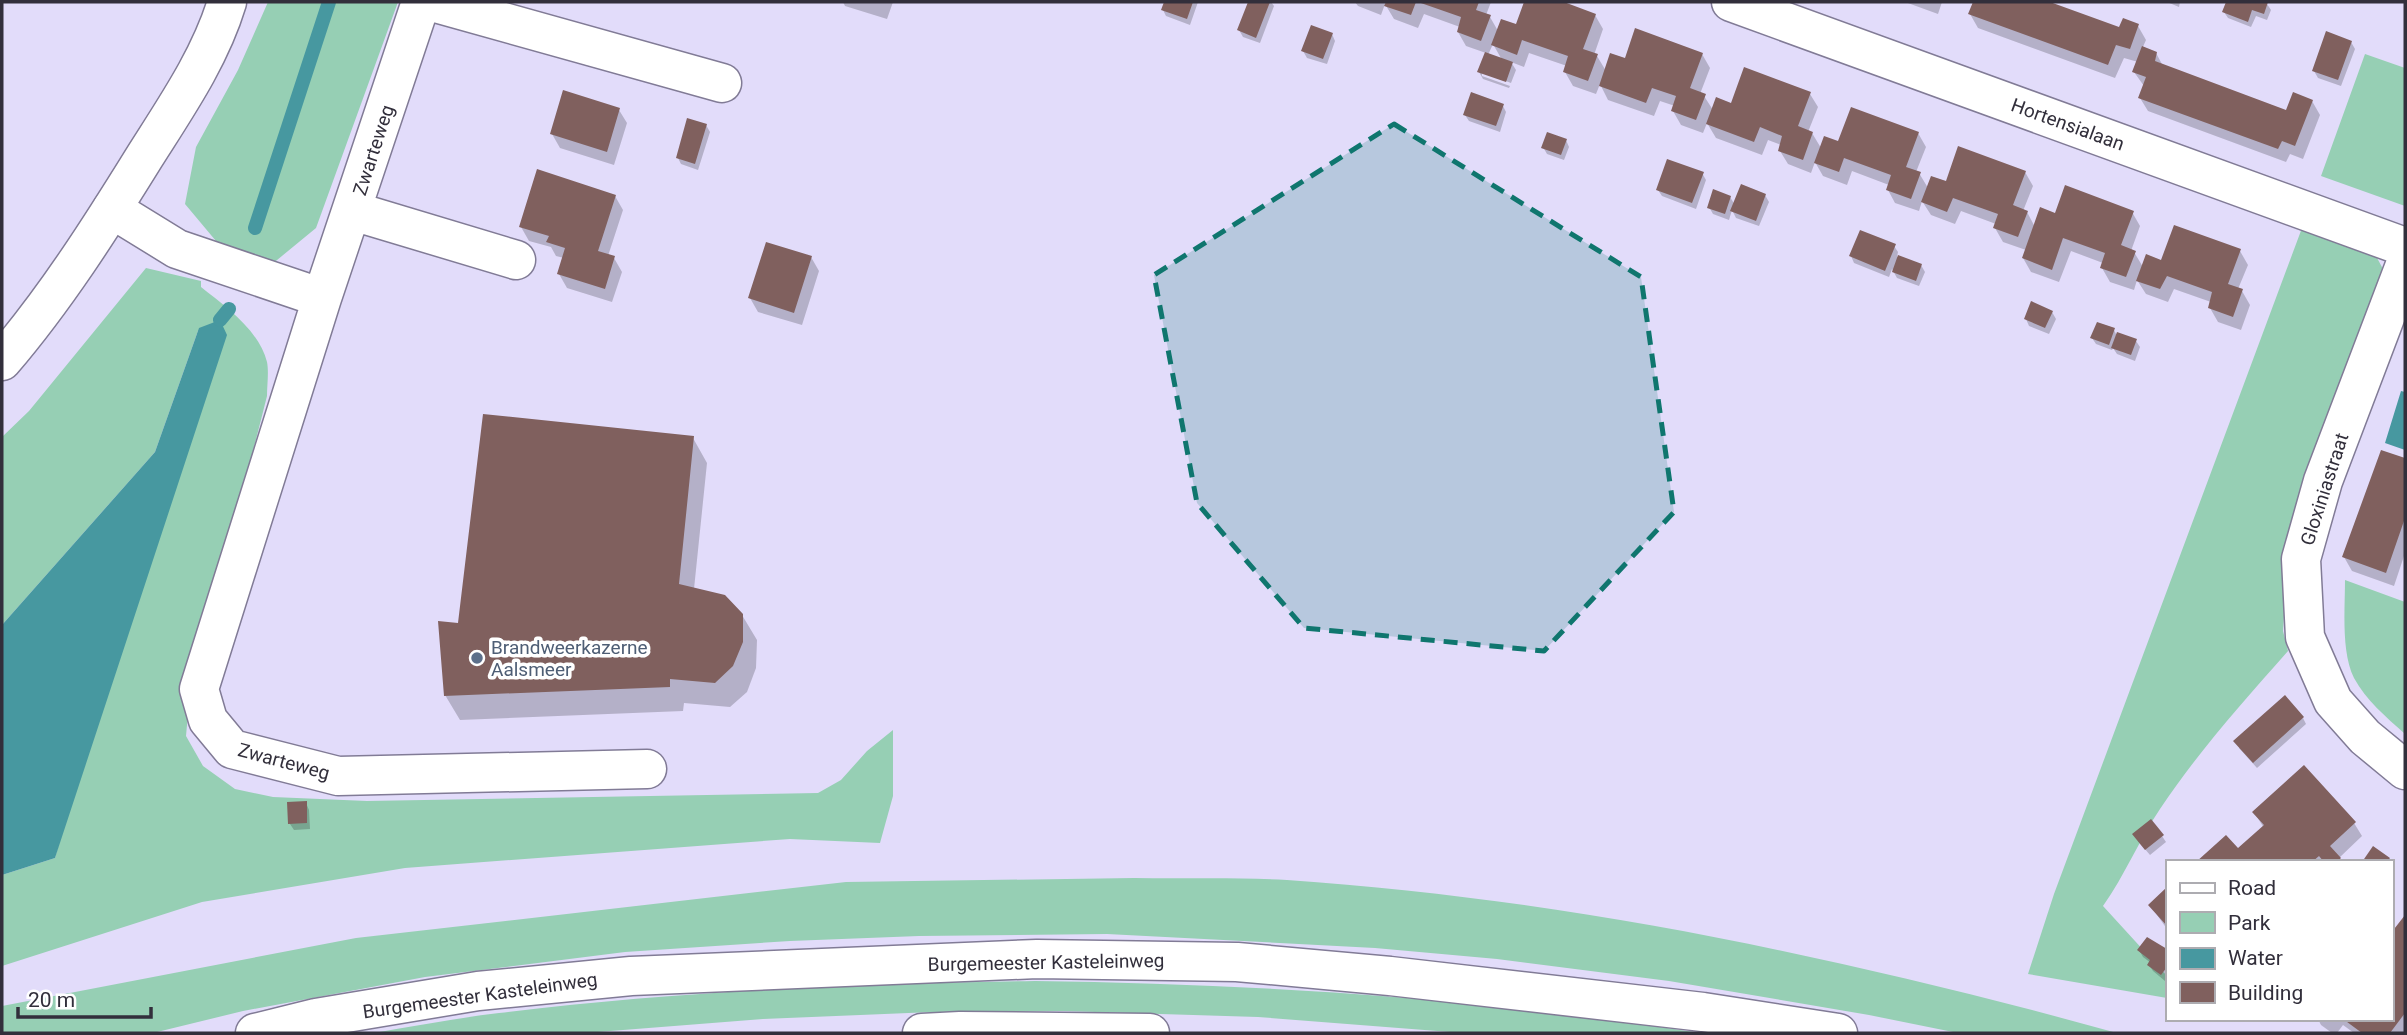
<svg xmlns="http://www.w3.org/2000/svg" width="2407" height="1035" font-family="Roboto,sans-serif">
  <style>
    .green { fill: #96cfb4 }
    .water { fill: #4798a0 }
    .shadow { fill: #0003; fill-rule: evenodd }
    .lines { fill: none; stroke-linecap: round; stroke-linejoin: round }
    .stream { stroke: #4798a0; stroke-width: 14 }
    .building { fill: #80605e }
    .minor-casing { stroke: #817b96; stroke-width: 41 }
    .major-casing { stroke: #817b96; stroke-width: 41 }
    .minor { stroke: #fff; stroke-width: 38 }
    .major { stroke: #fff; stroke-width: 38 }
    .marked { fill: #0f766e; fill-opacity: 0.2; stroke: #0f766e; stroke-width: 5; stroke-dasharray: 14 9; stroke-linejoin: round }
    .service-dot { fill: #5c6f8a; stroke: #fff; stroke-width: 2.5 }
    .labels { text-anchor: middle; stroke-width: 7; stroke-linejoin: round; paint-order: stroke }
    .street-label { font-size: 19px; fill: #322f3b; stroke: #fff }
    .service-label { font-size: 19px; fill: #4e5e75; stroke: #fff; text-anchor: start }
  </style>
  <rect width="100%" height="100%" fill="#e2dcfa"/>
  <path class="green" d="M268,2H398L316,228L271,265L216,241L185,204L196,147L238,70Z
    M2365,54L2405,68V206L2321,176Z
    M2302,228L2376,256L2383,269L2289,543L2283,631L2288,651C2243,702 2198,752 2160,809C2139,840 2125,875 2103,906L2167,976V998L2028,974L2054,894Z
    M146,268L201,281V287C225,306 259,330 267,362C269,372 267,385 267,396L189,703L186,736L203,766L235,789L273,797L367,801L818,793L841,780L867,751L893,730V796L880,843L790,839L405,868L202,902L2,966V875L55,858L199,328L155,452L2,625V437L29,411Z
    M2345,580L2405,602V734C2386,717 2366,700 2354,678C2341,652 2345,609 2345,580Z
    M1134,878C1184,879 1236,877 1287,880C1568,899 1846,958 2117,1033H1958L1869,1015L1669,981L1497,959L1375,948L1107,934L919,936L790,941L625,952L425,977L243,1011L153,1033H2V1006L356,938L846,882Z
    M1035,981C1258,984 1480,998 1700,1033H1463L1258,1017L1063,1011L933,1012L763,1019L585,1033H374C415,1026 457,1018 499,1013C678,991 856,984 1035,981Z"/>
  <path class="water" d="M220,320L227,335L55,858L2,875V625L155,452L199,328Z
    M2401,391L2405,392V450L2385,443Z"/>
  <path class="shadow" d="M843,2H893L887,19L845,6Z
    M1166,2H1198L1190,25L1166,16L1163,10Z
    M1250,2H1271L1274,6L1260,43L1243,37L1239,30Z
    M1355,2H1491L1486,15L1490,17L1498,31L1517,26L1526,2H1559L1595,15L1603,29L1594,55L1597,56L1606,71L1626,60L1702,54L1710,68L1700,94L1704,96L1713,110L1732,105L1810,94L1818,107L1808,132L1812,133L1821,148L1839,143L1918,133L1926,147L1916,172L1919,173L1928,188L1947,183L2025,172L2033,186L2023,211L2027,212L2035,227L2056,215L2132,212L2140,226L2131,251L2134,252L2143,267L2162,262L2240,251L2248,265L2238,289L2242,291L2250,305L2241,330L2218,322L2210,308L2211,302L2174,289L2168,302L2146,294L2137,280L2134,290L2110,282L2102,268L2103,263L2071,251L2059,282L2031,272L2023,258L2026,250L2003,242L1995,228L1996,224L1961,211L1955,224L1931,215L1922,201L1919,211L1895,203L1888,190L1889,185L1852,171L1847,185L1823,176L1815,162L1811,173L1788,164L1780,151L1781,145L1768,140L1762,155L1716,138L1707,123L1703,133L1681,125L1673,111L1675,106L1660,101L1654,116L1608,100L1600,84L1596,94L1573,86L1565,72L1567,66L1529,53L1524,67L1511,62L1516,70L1511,83L1482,72V76L1510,86L1509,88L1483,79L1479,72L1486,53L1466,46L1458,32L1460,27L1424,14L1418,28L1394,19L1385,4L1381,15L1358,6ZM1493,44L1502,60L1488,55Z
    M1905,2H1942L1938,14Z
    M1973,2H2045L2120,29L2138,26L2146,40L2142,49L2156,53L2163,66L2287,112L2312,101L2320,115L2303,159L2290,154L2286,162L2148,111L2140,98L2144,86L2134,72L2138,62L2124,58L2115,78L1978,28L1970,14Z
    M2167,2H2180L2179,7Z
    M2228,2H2262L2267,4L2271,10L2267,20L2256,16L2251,27L2228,18L2224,12Z
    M1332,34L1335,41L1327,64L1307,58L1303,51Z
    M2351,42L2355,49L2341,86L2318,78L2314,71Z
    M1503,106L1506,112L1500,132L1469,121L1465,115Z
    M619,110L627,123L614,165L560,148L552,134Z
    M706,125L710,132L698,170L681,164L678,158Z
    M1566,140L1569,147L1564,160L1547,154L1543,147Z
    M1702,173L1706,180L1696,209L1662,196L1658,190Z
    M1765,195L1769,202L1759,226L1736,218L1732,210L1729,220L1713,214L1709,207L1730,197L1735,205Z
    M615,196L623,210L608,256L614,258L622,272L612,302L567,288L559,274L564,258L556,256L551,247L529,241L521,227Z
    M1894,246L1898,252L1897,257L1921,265L1925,272L1919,286L1897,278L1892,269L1889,277L1854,263L1851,256Z
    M811,257L819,271L802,325L758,312L750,298Z
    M2052,312L2056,319L2049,334L2029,326L2026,319Z
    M2114,330L2116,334L2136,341L2140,347L2135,361L2117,354L2113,348L2112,350L2096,344L2092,338Z
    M693,438L707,463L694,589L742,615L757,640L756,668L747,692L730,707L684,703L683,711L460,720L445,695L459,625Z
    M2382,452L2405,460V553L2394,586L2352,571L2344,557Z
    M2303,718L2306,724L2257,768L2239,748Z
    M306,803L309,810L310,829L294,830L290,824L289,804Z
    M2254,812L2354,823L2362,836L2339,858L2341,862H2198L2238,851L2264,828Z
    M2162,836L2166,842L2150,855L2138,841Z
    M2167,890V929L2150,905Z
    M2405,918V1033H2354L2343,1025L2337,1033H2332L2321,1025L2318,1019H2391V937Z
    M2147,939L2167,952L2165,981L2153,971L2149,965L2151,963L2143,957L2139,950Z"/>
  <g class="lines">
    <path class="stream" d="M255,228L329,2
      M220,320L229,309"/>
  </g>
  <path class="building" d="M1164,2H1193L1187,19L1161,10Z
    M1248,2H1270L1256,38L1237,30Z
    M1386,2H1416L1411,15L1384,6Z
    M1418,2H1479L1476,10L1491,15L1481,41L1457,32L1461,17Z
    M1524,2H1564L1596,14L1583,49L1598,54L1588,81L1563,72L1568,56L1522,40L1517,55L1491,45L1501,19L1516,24Z
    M1973,2H2050L2119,27L2123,18L2139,24L2130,49L2116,45L2108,65L1968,14Z
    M2226,2H2268L2264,14L2252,10L2248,22L2222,12Z
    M1311,25L1333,33L1323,59L1301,51Z
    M1635,28L1703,53L1690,88L1706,94L1696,120L1671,111L1676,96L1652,88L1646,103L1599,86L1610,53L1625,58Z
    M2326,31L2352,41L2338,80L2312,71Z
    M2142,46L2157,52L2155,61L2286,110L2293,92L2313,100L2295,146L2282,141L2278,149L2138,98L2146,77L2132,72Z
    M1485,52L1513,62L1506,82L1477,72Z
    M1744,67L1811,92L1798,126L1813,132L1803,160L1778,151L1782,136L1760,127L1754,142L1706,124L1716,97L1731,103Z
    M563,90L620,108L607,152L550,134Z
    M1471,92L1504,104L1496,126L1463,115Z
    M1851,107L1919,132L1906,167L1921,172L1911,199L1886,190L1891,175L1844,158L1839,172L1814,163L1824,136L1838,141Z
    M687,118L707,124L695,164L676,158Z
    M1547,132L1567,139L1561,155L1541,148Z
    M1958,146L2026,171L2013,205L2028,211L2018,237L1993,228L1998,214L1953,198L1947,212L1921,202L1931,176L1946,181Z
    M1667,159L1704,172L1692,203L1656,190Z
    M537,169L616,195L598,251L615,256L605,289L557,274L565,248L546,242L549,236L519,227Z
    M1741,184L1766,194L1756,221L1730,211Z
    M2065,185L2134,211L2121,245L2136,251L2126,277L2100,268L2105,253L2063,238L2052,270L2022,258L2040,207L2055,213Z
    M1713,189L1731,196L1725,214L1707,208Z
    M2174,225L2241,249L2228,284L2243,289L2233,317L2208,308L2212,292L2167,276L2160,289L2136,281L2146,254L2161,260Z
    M1860,230L1896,244L1885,271L1849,256Z
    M766,242L812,256L794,313L748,298Z
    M1898,255L1922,264L1916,281L1892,272Z
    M2031,301L2053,311L2045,328L2024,319Z
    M2097,322L2115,328L2109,345L2090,338Z
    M2117,332L2137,339L2131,355L2111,348Z
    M483,414L694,436L679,584L725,595L743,614V642L733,666L715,683L670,679V687L444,696L438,621L458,623Z
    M2381,450L2405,458V518L2386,573L2342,557Z
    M2285,695L2304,717L2253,763L2233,741Z
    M2304,765L2356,822L2330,846L2341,858L2337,862H2324L2319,856L2312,862H2196L2226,835L2238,848L2264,825L2252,812Z
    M307,801V823L288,824L287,802Z
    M2151,819L2164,835L2145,850L2132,834Z
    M2373,846L2390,858L2387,862H2362Z
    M2167,887V926L2148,905Z
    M2405,915V1013L2390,1033H2362L2343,1019H2391V933Z
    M2147,937L2167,949V967L2161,975L2147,965L2150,960L2137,950Z"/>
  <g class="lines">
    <defs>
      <path id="minor" d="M421,2L322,298L199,689L208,720L232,749L338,776L647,769
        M432,2L722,83
        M1731,2L2405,247
        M112,209L177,249L322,298
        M353,211L516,260
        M2405,265L2323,481L2301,559L2305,637L2333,701L2365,737L2405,770
        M255,1033L316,1018L478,991L631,976L1037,959L1237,962L1390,976L1703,1012L1838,1033
        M922,1033L960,1031L1150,1033"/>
      <path id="major" d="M2,361C56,298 101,227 145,156C176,107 210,58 227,2"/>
    </defs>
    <use href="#minor" class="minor-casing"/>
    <use href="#major" class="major-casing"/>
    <use href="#minor" class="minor"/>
    <use href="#major" class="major"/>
  </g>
  <path class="marked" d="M1394,124L1641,277L1674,512L1544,651L1304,628L1197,503L1154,275Z"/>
  <circle class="service-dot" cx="477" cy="658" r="7"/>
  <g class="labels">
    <g class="street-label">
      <text transform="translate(2068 124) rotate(20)" y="7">Hortensialaan</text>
      <text transform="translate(373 150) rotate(-72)" y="7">Zwarteweg</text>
      <text transform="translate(2324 489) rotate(-72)" y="7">Gloxiniastraat</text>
      <text transform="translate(284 761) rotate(15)" y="7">Zwarteweg</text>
      <text transform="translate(1046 962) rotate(-1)" y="7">Burgemeester Kasteleinweg</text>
      <text transform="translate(480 995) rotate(-8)" y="7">Burgemeester Kasteleinweg</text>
    </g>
    <g class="service-label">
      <text x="491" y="654">Brandweerkazerne<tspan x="491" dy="22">Aalsmeer</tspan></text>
    </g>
  </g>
  <rect width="2407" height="1035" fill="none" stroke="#322f3b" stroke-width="7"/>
  <rect x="2166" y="860" width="228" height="161" fill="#ffffff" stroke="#adacb1" stroke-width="2"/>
  <rect x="2180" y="883" width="35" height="10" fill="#ffffff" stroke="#adacb1" stroke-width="2"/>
  <text x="2228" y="895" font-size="21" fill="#322f3b">Road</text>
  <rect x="2180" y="912" width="35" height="21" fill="#96cfb4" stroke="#adacb1" stroke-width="2"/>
  <text x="2228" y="930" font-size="21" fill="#322f3b">Park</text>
  <rect x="2180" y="948" width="35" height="21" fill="#4798a0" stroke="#adacb1" stroke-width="2"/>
  <text x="2228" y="965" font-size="21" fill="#322f3b">Water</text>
  <rect x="2180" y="982" width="35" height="21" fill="#80605e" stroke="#adacb1" stroke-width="2"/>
  <text x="2228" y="1000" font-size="21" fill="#322f3b">Building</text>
  <path d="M18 1007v10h133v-10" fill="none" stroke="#322f3b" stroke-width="3.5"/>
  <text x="28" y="1007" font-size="21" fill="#322f3b" stroke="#ffffff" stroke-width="5" paint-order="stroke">20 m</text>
</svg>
